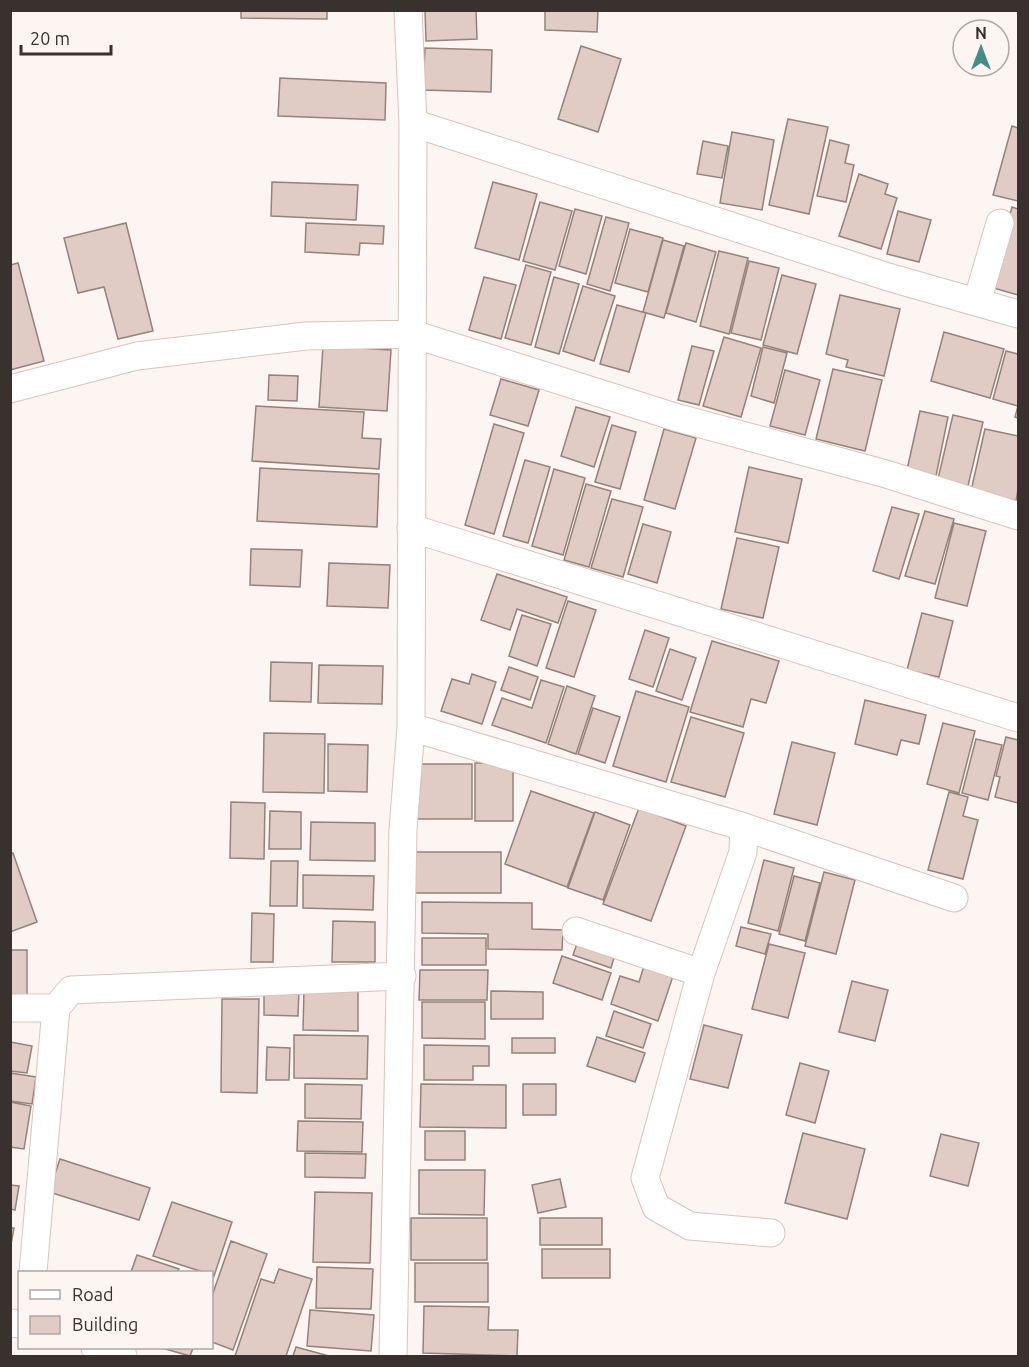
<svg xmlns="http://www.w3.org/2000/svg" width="1029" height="1367" font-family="Ubuntu,sans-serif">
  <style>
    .building { fill: #e0ccc4; stroke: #94827b; stroke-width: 1.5 }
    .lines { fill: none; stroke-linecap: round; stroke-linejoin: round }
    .street-casing { stroke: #d8c4bc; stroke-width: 29 }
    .street { stroke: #fff; stroke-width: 27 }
  </style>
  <rect width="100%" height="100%" fill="#fdf5f2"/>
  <path class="building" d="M241,10H327V19L241,18Z
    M425,10H476L477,39L426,41Z
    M545,10H598L597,32L545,30Z
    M581,46L621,59L598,132L558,119Z
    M425,48L492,50L491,92L423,90Z
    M280,78L386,83L385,120L278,116Z
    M788,119L828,127L809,214L769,205Z
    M1012,126L1018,128V201L993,195Z
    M732,132L774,140L762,210L720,203Z
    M830,140L849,145L845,163L854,165L846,202L817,196Z
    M703,141L728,146L722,178L697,174Z
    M859,174L888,184L885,194L897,198L881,249L839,236Z
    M272,182L358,185L356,220L271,216Z
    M493,182L537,194L519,260L475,248Z
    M540,202L572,211L555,270L523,261Z
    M1012,207L1018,209V295L990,287Z
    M575,209L602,216L586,274L559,266Z
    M898,211L931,220L919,262L887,254Z
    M606,217L629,223L610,291L587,284Z
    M126,223L153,331L118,339L104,287L78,293L64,238Z
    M306,223L384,226L383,244L360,243L359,255L305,252Z
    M630,229L663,238L648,292L615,283Z
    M663,240L684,246L664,318L643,312Z
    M686,243L716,252L696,322L666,313Z
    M719,251L748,258L729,334L700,326Z
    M749,261L779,268L761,340L731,333Z
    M18,263L44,361L10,370V265Z
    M526,265L551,272L531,345L505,338Z
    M782,275L816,284L797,354L763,345Z
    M484,277L516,285L501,339L469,330Z
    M554,277L579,284L559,354L535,347Z
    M583,286L615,296L594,361L563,351Z
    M840,295L900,309L884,376L846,367L848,360L826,354Z
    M617,305L646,313L629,372L600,364Z
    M944,332L1004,349L990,398L931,381Z
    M724,337L761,348L741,417L703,406Z
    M323,346L391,350L387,411L319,407Z
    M692,346L714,351L699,405L678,400Z
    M763,347L787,353L774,403L751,396Z
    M1006,351L1018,354V418L1015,417L1018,406L993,399Z
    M833,369L882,380L865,451L816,439Z
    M785,370L820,380L805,435L770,426Z
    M269,375L298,376L297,401L268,400Z
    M501,379L539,390L528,426L490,415Z
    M256,406L364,412L362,438L381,439L379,469L252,461Z
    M576,407L610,417L594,467L561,456Z
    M920,411L948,417L936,476L907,470Z
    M953,415L983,422L967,490L937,483Z
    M494,424L524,433L494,534L465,525Z
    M612,425L636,432L620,489L595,482Z
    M664,429L696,438L675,509L644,500Z
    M985,429L1018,436V490L1016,501L971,491Z
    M525,460L550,467L528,543L503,536Z
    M749,467L802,479L788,543L735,532Z
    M260,468L379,474L377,527L257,521Z
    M554,469L585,478L563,555L532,546Z
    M586,484L611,491L589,567L564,560Z
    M612,499L643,507L623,577L591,568Z
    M892,507L919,514L899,579L873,571Z
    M925,511L954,519L935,584L905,576Z
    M954,523L986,531L967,606L935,598Z
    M643,524L671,532L657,583L628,574Z
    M737,538L779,547L763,618L721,609Z
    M251,549L302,550L300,587L250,585Z
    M329,563L390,565L388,608L327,606Z
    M497,574L567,597L558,623L517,609L510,630L481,620Z
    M568,601L596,610L574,677L546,668Z
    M922,613L953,621L939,677L907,670Z
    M522,615L551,624L537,666L509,656Z
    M645,630L669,638L653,687L629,679Z
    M712,641L779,661L766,703L751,699L743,727L690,712Z
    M670,649L696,658L682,700L656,691Z
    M271,662L312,663L311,702L270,701Z
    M319,665L383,666L382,704L318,703Z
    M509,667L538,677L530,700L501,690Z
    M472,674L496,682L482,724L441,711L452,679L469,684Z
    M541,680L564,687L546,743L492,725L502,698L532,708Z
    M567,686L595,696L576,754L548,744Z
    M636,691L689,707L666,782L613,766Z
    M865,700L926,715L919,744L901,740L897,755L855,744Z
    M593,708L620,717L605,763L578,754Z
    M691,717L744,733L725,797L671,782Z
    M943,723L975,731L959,793L927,784Z
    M264,733L325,734L324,793L263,792Z
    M1006,737L1018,740V803L995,797L1000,777L996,776Z
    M976,739L1002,745L988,800L962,793Z
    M792,742L835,753L817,825L774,814Z
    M328,744L368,745L367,792L328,791Z
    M475,763H513V821H475Z
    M418,764H472V819H417Z
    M531,791L594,813L567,887L505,864Z
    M949,792L968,797L963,816L978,820L963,879L928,870Z
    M231,802L265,803L264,859L230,858Z
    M639,808L686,826L651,921L603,904Z
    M270,811L301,812V849H269Z
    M595,812L630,825L603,900L568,888Z
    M311,822L375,823V861L310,860Z
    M415,852H501V893H415Z
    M13,853L37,922L10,932V854Z
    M764,860L794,868L778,931L748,923Z
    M271,861H298L297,906H270Z
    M824,872L855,880L836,954L805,946Z
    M303,875L374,876L373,910L303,908Z
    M794,876L820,883L805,941L779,934Z
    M422,902L532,903V929L563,930L562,950L488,949V934L422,933Z
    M252,913L274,914L273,962H251Z
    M333,921L375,922V962H332Z
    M741,927L771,934L765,954L736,946Z
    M422,938H486V965H422Z
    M579,938L616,951L611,968L573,955Z
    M769,944L805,953L788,1018L752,1009Z
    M10,950H27V995H10Z
    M562,956L611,973L602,1000L553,983Z
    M644,966L673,976L658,1021L611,1004L620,976L639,982Z
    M420,970H488L487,1000H419Z
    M852,981L888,990L875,1041L839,1032Z
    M304,990L358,991V1031L303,1030Z
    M264,991H299L298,1016L264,1015Z
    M491,991L543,992V1019H491Z
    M222,999H259L257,1093L221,1092Z
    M422,1002H485V1039L422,1038Z
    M614,1011L651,1024L643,1048L606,1036Z
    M704,1025L742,1035L728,1088L690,1079Z
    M294,1035L368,1036L367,1079L294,1078Z
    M597,1037L645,1053L635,1082L587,1066Z
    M512,1038H555V1053H512Z
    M10,1042L32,1046L27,1073L10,1071Z
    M424,1045L489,1046V1066H473V1080H424Z
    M267,1047L290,1048L289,1080H266Z
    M800,1063L829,1071L815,1123L786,1115Z
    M10,1073L36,1077L32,1104L10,1101Z
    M305,1084L362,1085L361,1119L305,1118Z
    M421,1084L506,1085V1128L420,1127Z
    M523,1084H556V1115H523Z
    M10,1102L31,1106L24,1149L10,1147Z
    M298,1121L363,1122L362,1152L297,1151Z
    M425,1131H465V1160H425Z
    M803,1133L865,1149L847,1219L785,1203Z
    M941,1134L979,1143L968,1186L930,1176Z
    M305,1153L366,1154L365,1178L305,1177Z
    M60,1159L150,1188L139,1220L49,1192Z
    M419,1170H485L484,1215L419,1214Z
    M560,1179L566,1207L538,1213L532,1185Z
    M10,1185L19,1186L15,1210L10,1209Z
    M315,1192L372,1193L370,1263L313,1262Z
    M172,1202L232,1222L214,1276L212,1272H203L153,1256Z
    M411,1218H487V1260H411Z
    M540,1218H602V1245H540Z
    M10,1228H14L10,1250Z
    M231,1241L267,1254L233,1350L212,1342V1296Z
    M542,1249H610V1278H542Z
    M137,1255L179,1269L177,1272H131Z
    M415,1263H488V1302H415Z
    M317,1267L373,1269L371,1309L316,1308Z
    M279,1269L312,1279L286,1356H235L261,1279L274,1283Z
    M424,1306L489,1307L488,1330H518L517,1356L423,1353Z
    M310,1310L374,1315L371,1351L307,1346Z
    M296,1347L329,1356H293Z
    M162,1348H193L190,1356Z"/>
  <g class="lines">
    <defs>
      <path id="street" d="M413,123L888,277L1018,314
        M977,302L1000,223
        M10,389L137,356L306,336L413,334L675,417L886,474L1018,516
        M411,528L1018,718
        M411,727L744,827L954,898
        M744,827L743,852L701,973L645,1178L656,1207L690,1226L771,1233
        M576,931L701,973
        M10,1008H56
        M33,1272L56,1008L71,990L402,976
        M10,1323L20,1324
        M95,1348L123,1356
        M393,1356L403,830L411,727L413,123L408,10"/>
    </defs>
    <use href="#street" class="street-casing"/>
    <use href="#street" class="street"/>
  </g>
  <rect width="1029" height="1367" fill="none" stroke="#39312e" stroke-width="24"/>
  <rect x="18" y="1271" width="195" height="78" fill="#fdf5f2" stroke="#afa7a4" stroke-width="1.5"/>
  <rect x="30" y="1290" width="30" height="9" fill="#ffffff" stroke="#afa7a4" stroke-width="1.5"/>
  <text x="72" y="1301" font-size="18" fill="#39312e">Road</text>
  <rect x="30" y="1316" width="30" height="18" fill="#e0ccc4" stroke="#afa7a4" stroke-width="1.5"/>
  <text x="72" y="1331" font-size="18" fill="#39312e">Building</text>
  <g transform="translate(981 48)"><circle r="28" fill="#fdf5f2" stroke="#afa7a4" stroke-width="1.5"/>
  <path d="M0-4.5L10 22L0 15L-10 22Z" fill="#448b89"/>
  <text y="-9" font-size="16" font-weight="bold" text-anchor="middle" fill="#39312e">N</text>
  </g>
  <path d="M21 45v9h90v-9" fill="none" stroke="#39312e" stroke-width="3"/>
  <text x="30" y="45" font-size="18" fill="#39312e" stroke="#fdf5f2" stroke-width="4.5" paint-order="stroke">20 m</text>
</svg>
